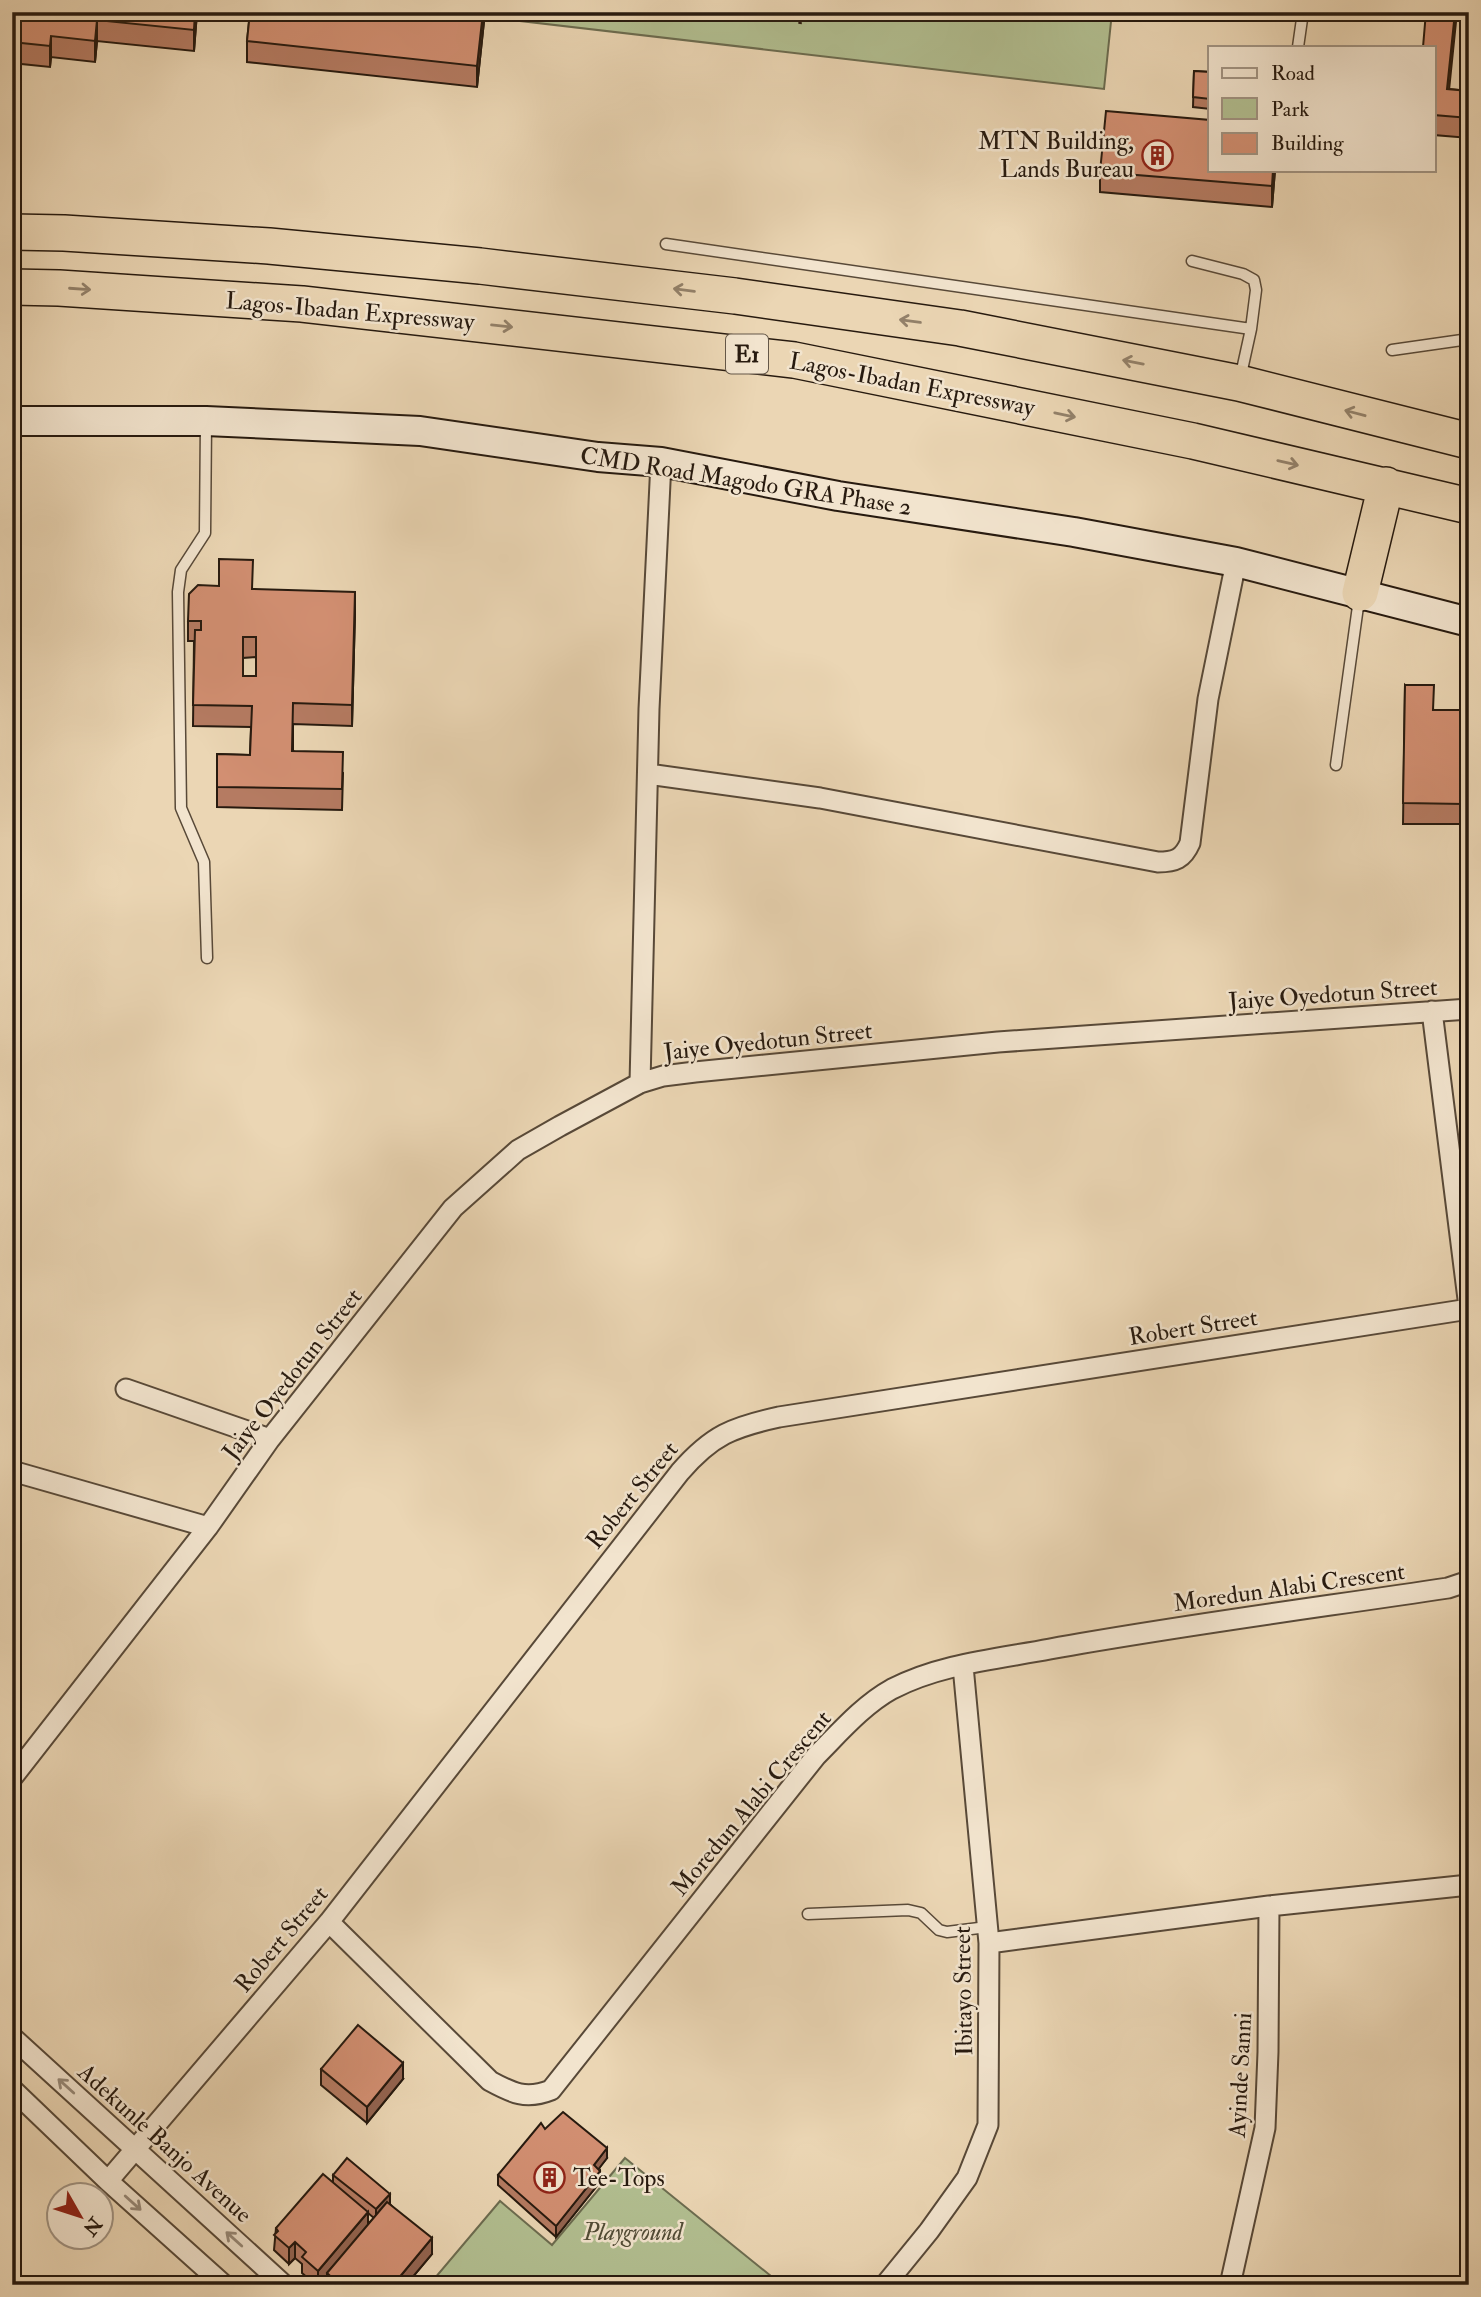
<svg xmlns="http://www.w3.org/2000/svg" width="1481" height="2297" font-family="'IM FELL Double Pica',serif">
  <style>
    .green { fill: #b2bf91; stroke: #6c6c50; stroke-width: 2 }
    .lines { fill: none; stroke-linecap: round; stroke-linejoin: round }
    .lane-casing { stroke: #584938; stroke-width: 13 }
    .street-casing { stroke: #584938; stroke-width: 23 }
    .secondary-casing { stroke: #271a0f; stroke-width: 32 }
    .highway-casing { stroke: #271a0f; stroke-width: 38 }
    .path { stroke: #271a0f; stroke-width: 3.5; stroke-dasharray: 2 3.5; stroke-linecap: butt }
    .lane { stroke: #f2e4ce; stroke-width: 10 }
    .street { stroke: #f2e4ce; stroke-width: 19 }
    .secondary { stroke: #f2e4ce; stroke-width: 28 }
    .highway { stroke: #ebd6b4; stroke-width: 35 }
    .wall { fill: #b57b62; stroke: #271a0f; stroke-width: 2; fill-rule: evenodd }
    .shaded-wall { fill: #936450; stroke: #271a0f; stroke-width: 2 }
    .building { fill: #d28f72; stroke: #271a0f; stroke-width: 2; fill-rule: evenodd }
    .oneway { stroke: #93816a }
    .oneway2 { stroke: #978978 }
    .labels { text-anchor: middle; stroke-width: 5; stroke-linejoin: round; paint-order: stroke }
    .shield { fill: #f2e4ce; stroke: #645748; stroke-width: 2 }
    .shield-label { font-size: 23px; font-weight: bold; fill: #271a0f }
    .poi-label { font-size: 24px; fill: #271a0f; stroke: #f2e4ce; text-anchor: end }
    .street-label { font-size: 24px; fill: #271a0f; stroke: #f2e4ce }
    .park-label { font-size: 24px; font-style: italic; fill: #514c36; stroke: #f2e4ce }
  </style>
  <rect width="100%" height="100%" fill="#ebd6b4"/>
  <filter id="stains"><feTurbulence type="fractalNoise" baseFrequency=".00286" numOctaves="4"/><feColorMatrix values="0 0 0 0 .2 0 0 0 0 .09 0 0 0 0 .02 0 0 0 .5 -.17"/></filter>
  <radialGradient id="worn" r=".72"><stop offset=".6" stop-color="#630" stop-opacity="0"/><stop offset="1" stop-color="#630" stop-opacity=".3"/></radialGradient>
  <path class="green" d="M512,12H1112L1104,89L512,20Z
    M625,2158L782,2285H429L500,2201L552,2245Z"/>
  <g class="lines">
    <defs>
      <path id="lane" d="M1298,47L1303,12
        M666,244L1251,329L1240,379
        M1192,261L1243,274L1254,280L1256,290L1251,329
        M1392,350L1469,339
        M206,422L205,533L181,570L178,592L181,808L204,862L207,958
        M1336,765L1359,599
        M808,1914L908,1910L921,1913L939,1930L947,1932L987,1927"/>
      <path id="street" d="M648,774L820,798L1158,862C1175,862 1183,859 1190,843L1208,699L1236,562
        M1432,1011L1469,1307
        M640,1083L649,709L661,462
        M126,1389L270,1439
        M12,1471L208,1527
        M12,1778L208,1527L270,1439L453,1208L518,1150L560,1126L640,1083L663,1076L695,1072L998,1042L1469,1009
        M329,1922L490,2081C512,2093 526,2100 551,2090L816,1756C839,1733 863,1705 892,1689C940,1664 997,1659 1050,1649C1182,1625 1315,1608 1448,1588L1469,1581
        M989,1943L1269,1906L1469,1885
        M12,2037L284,2285
        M12,2089L108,2181L224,2285
        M108,2181L329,1922L680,1472C712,1435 733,1427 779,1417L1469,1309
        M885,2285L929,2231L967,2178L988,2125L989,1943L963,1666
        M1230,2285L1265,2128L1268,2052L1269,1906"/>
      <path id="secondary" d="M12,421H206L420,431L598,457L661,462L838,496L1074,532L1236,562L1469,622"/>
      <path id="highway" d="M12,232L64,233L269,246L480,266L735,296L960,328L1239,383L1469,441
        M12,287L59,288L302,304L794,360L1193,441L1469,506
        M1360,593L1386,485"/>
    </defs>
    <use href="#lane" class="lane-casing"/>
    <use href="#street" class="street-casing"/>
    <use href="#secondary" class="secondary-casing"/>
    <use href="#highway" class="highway-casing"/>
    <path class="path" d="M800,24L801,12"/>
    <use href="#lane" class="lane"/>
    <use href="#street" class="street"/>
    <use href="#secondary" class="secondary"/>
    <use href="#highway" class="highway"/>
  </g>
  <path class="wall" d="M12,12H197L194,51L97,41L95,62L51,57L50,67L12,63Z
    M250,12H485L477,87L247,62V41Z
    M1434,47L1449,89L1469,91V138L1434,135Z
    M1194,71L1210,72V109L1193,107Z
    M1275,170L1272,207L1100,192V172Z
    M253,589L355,612L352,726L293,724V751L343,773L342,810L217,807V754L250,755L251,727L193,726L194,641H188V621ZM256,657V676H243V658Z
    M1405,685L1434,710H1466L1464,824H1403Z
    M321,2069L403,2079L367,2123L321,2085Z
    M545,2129L607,2158L598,2169L600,2182L556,2237L498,2185V2175Z
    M333,2175L390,2204L432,2254L406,2285H327V2277L320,2285H316L302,2273V2264L295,2258L289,2264L274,2250L276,2228L333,2182ZM368,2213L374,2218L368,2224Z"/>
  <path class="shaded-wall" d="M195,12H197V13L194,51V30Z
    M483,12H485L477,87V66Z
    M1455,12H1457L1447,110V89Z
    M97,20V41L95,62V41Z
    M51,36V57L50,67V46Z
    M1273,170H1275L1272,207V186Z
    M355,592V612L352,726V705Z
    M403,2063V2079L367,2123V2107Z
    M607,2148V2158L594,2175V2165Z
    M600,2171V2182L556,2237V2226Z
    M390,2194V2205L376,2219V2209Z
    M368,2212V2228L327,2273V2277L320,2285H318V2271Z
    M432,2238V2254L406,2285H393Z
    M295,2242V2258L289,2264V2248Z"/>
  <path class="building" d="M12,12H195L194,30L97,20L95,41L51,36L50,46L12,42Z
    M250,12H483L477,66L247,41Z
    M1426,12H1455L1447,89L1469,91V118L1434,115V47H1423Z
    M1194,71L1210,72V99L1193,97Z
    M1106,111L1210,120V170H1273L1272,186L1100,172Z
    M219,559L253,560L252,589L355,592L352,705L293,703L292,751L343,752L342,789L217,787V754L250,755L252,706L193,705L195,630H201V621H188L189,594L198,585L219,586ZM243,637H256V676H243Z
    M1405,685H1434L1433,710H1466L1464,804L1403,803Z
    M358,2025L403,2063L367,2107L321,2069Z
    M563,2112L607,2148L594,2165L600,2171L556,2226L498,2175L541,2123L545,2129Z
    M347,2158L390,2194L376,2209L333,2175Z
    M323,2174L368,2212L318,2271L302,2257L306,2252L295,2242L289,2248L274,2235L278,2231L276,2228Z
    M387,2202L432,2238L393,2285H340L327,2273Z"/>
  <defs><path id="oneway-shaft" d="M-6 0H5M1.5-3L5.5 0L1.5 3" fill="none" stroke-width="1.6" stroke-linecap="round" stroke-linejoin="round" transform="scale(1.75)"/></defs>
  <g class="oneway">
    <use href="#oneway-shaft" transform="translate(80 289) rotate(4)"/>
    <use href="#oneway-shaft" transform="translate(684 290) rotate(-173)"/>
    <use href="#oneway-shaft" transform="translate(910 321) rotate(-172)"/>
    <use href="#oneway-shaft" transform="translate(502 326) rotate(6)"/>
    <use href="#oneway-shaft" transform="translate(1133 362) rotate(-169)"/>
    <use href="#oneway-shaft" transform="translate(1355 413) rotate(-165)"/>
    <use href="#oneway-shaft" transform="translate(1065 415) rotate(12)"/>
    <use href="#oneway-shaft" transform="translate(1288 463) rotate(13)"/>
  </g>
  <g class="oneway2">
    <use href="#oneway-shaft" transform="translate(66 2086) rotate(-138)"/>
    <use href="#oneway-shaft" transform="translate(133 2203) rotate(42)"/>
    <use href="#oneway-shaft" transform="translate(234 2239) rotate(-138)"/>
  </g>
  <defs>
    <symbol id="building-ring" viewBox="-11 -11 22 22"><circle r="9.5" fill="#f2e4ce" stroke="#8f2418" stroke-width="1.5"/><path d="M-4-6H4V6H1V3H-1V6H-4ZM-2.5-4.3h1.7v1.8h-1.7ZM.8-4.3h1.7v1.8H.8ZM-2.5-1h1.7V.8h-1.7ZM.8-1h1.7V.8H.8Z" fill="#8f2418"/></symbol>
  </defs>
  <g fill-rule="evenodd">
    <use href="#building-ring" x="1140" y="138" width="35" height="35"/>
    <use href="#building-ring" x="532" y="2160" width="35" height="35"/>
  </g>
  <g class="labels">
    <rect class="shield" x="726" y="334.5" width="42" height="39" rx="5"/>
    <g class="shield-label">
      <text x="747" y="362">E1</text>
    </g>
    <g class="poi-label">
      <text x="1134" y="149">MTN Building,<tspan x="1134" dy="28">Lands Bureau</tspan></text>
      <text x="573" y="2186" text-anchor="start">Tee-Tops</text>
    </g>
    <g class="street-label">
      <text transform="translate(350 311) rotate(5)" y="8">Lagos-Ibadan Expressway</text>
      <text transform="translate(912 384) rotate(11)" y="8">Lagos-Ibadan Expressway</text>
      <text transform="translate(746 481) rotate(9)" y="8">CMD Road Magodo GRA Phase 2</text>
      <text transform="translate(1333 994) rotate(-4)" y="8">Jaiye Oyedotun Street</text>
      <text transform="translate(768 1041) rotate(-6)" y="8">Jaiye Oyedotun Street</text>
      <text transform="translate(1193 1327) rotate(-9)" y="8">Robert Street</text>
      <text transform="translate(292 1374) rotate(-52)" y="8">Jaiye Oyedotun Street</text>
      <text transform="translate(632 1495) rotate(-51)" y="8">Robert Street</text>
      <text transform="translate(1289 1587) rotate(-8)" y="8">Moredun Alabi Crescent</text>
      <text transform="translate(751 1803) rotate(-50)" y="8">Moredun Alabi Crescent</text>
      <text transform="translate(281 1939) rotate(-50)" y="8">Robert Street</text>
      <text transform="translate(963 1991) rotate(-91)" y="8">Ibitayo Street</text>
      <text transform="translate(1240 2075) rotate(-87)" y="8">Ayinde Sanni</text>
      <text transform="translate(165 2143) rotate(42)" y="8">Adekunle Banjo Avenue</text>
    </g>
    <g class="park-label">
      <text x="633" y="2240">Playground</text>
    </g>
  </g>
  <rect width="1481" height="2297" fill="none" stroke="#ebd6b4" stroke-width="42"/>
  <rect x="14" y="14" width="1453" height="2269" fill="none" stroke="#271a0f" stroke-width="3.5"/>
  <rect x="21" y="21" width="1439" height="2255" fill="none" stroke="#271a0f" stroke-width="2"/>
  <rect x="1208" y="46" width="228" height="126" fill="#f2e4ce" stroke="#a19382" stroke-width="2"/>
  <rect x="1222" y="68" width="35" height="10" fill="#f2e4ce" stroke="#a19382" stroke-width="2"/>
  <text x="1271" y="80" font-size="21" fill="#271a0f">Road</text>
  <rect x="1222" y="98" width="35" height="21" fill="#b2bf91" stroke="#a19382" stroke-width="2"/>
  <text x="1271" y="116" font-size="21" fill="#271a0f">Park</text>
  <rect x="1222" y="133" width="35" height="21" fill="#d28f72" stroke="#a19382" stroke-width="2"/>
  <text x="1271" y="150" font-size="21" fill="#271a0f">Building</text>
  <g transform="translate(80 2216) rotate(129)"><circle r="33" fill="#f2e4ce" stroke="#a19382" stroke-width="2"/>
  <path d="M0-5L12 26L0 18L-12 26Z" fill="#8f2418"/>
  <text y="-10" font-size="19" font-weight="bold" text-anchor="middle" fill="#271a0f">N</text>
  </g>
  <rect width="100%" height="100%" filter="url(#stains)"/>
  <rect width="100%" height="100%" fill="url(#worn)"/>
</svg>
